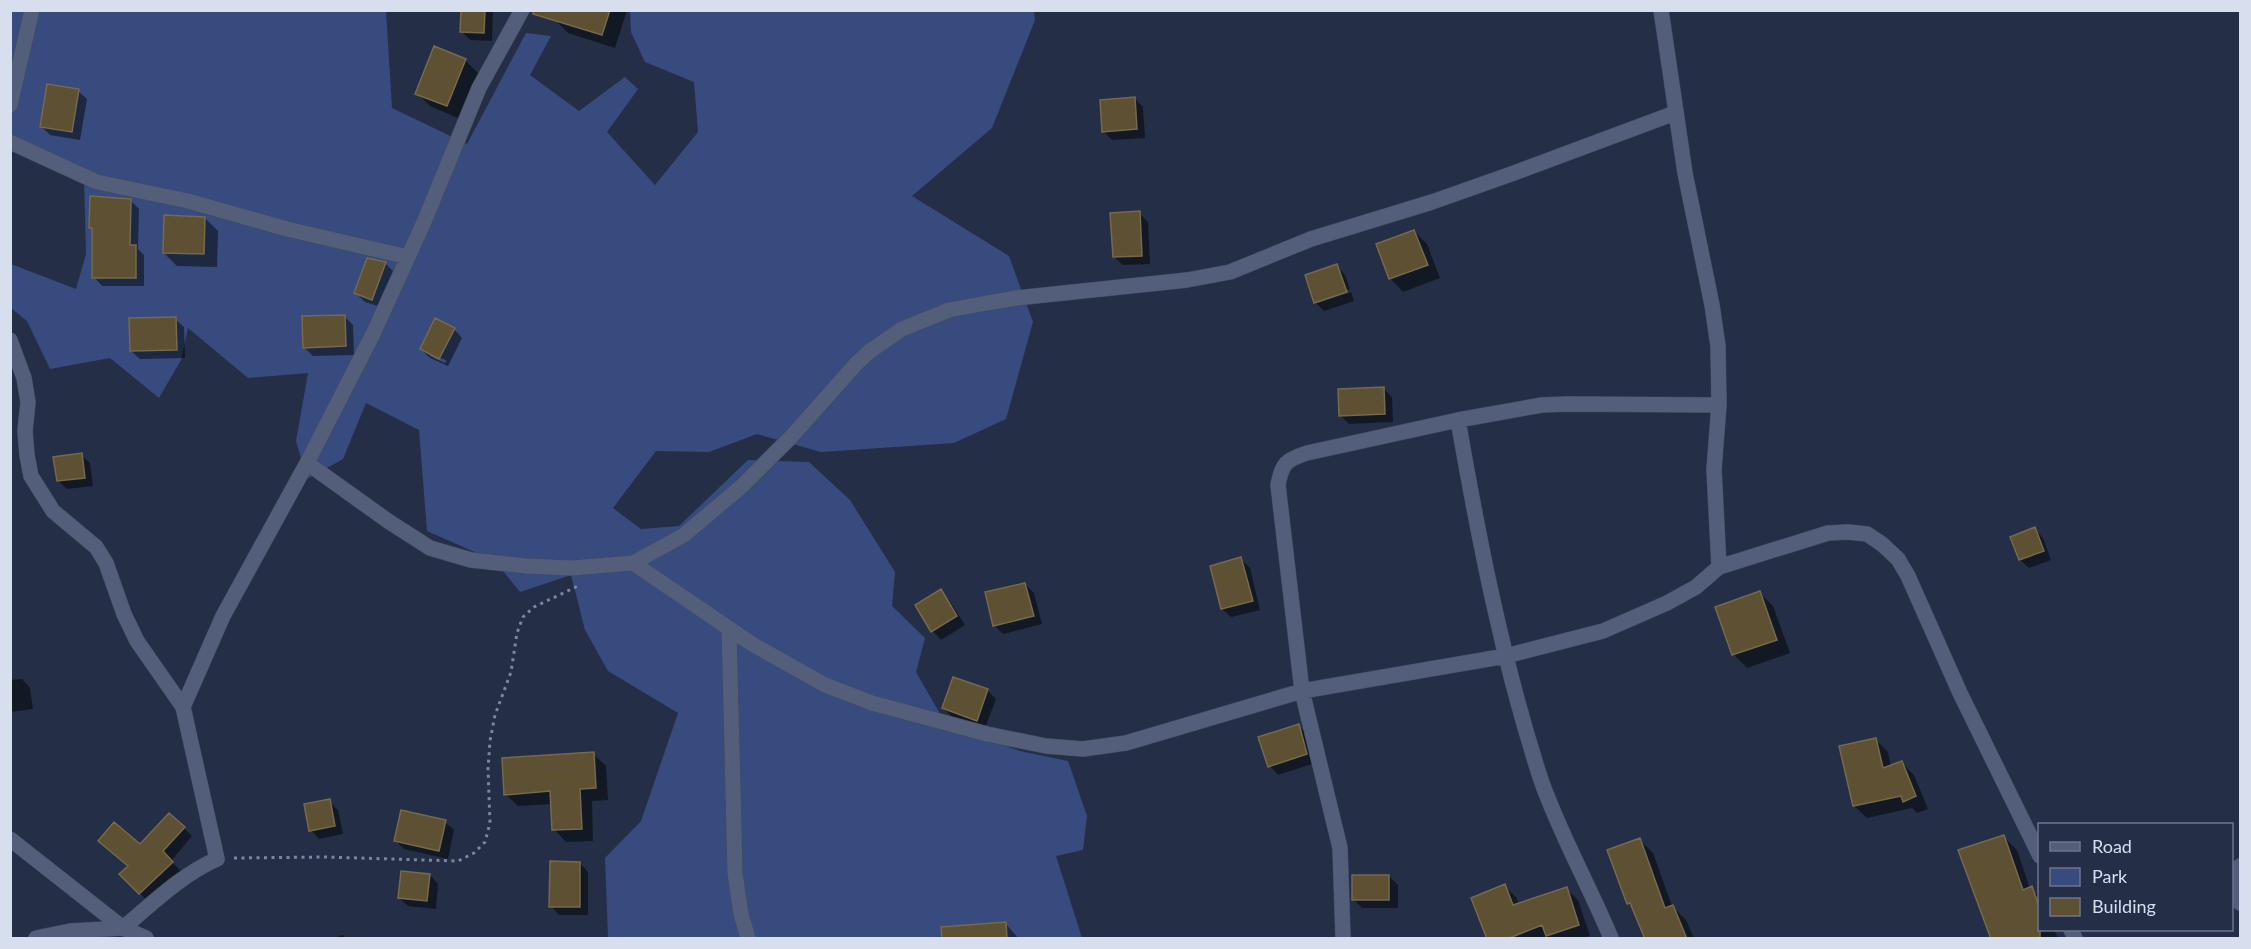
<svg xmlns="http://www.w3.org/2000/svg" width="2251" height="949" font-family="Lato,sans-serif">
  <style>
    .green { fill: #374b7f }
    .shadow { fill: #0007; fill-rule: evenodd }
    .building { fill: #5d5033; stroke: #77694b; stroke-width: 1.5 }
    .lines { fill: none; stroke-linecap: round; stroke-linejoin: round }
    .minor-casing { stroke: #424a5f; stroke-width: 16 }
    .path { stroke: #7d869a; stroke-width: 3; stroke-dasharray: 3 4.5; stroke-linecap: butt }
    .minor { stroke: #535e7a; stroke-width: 15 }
  </style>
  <rect width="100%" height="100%" fill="#242e47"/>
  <path class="green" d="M11,11H386L392,108L467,144L526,33L551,36L530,75L579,111L625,77L638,89L607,132L655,185L698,132L694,82L645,62L631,32L630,11H1034L1035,20L992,128L912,196L1009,256L1033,322L1006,419L954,443L821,452L757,434L709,452L656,451L613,508L641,529L679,526L748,460L809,462L850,500L895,572L892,606L925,638L916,672L947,726L1020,751L1068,761L1087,816L1083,850L1056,856L1082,938H608L605,858L641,821L678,713L608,671L585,630L571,575L520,592L495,561L427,531L419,430L366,403L343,459L307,479L296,441L308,373L248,378L188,328L181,360L159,398L110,358L50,369L27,321L11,308V264L76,289L86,254L84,180L11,134Z"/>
  <path class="shadow" d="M462,10L493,11L492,41L470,40L462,32Z
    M558,10H627L615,48L568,33L555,20Z
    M465,60L479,74L460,119L430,106L417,93Z
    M78,91L87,99L80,140L50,135L41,126Z
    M1134,98L1143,107L1145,138L1112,140L1104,132Z
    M131,201L139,209L138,249L144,255V286H102L94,277V231L90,228Z
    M1139,213L1148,222L1150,264L1123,265L1114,257Z
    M205,218L218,231L217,267L177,266L164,253Z
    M1414,231L1427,244L1440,278L1403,292L1390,278Z
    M385,263L394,272L381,307L365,302L356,293Z
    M1337,266L1345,275L1350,289L1318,300V303L1351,292L1354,301L1324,311L1315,302Z
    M344,316L353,325L354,355L313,356L304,347Z
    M175,319L184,327L185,358L140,359L131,351Z
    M454,329L462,338L448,366L430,358L421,349ZM430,352L447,361L445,363L430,356Z
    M1383,388L1392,397L1393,422L1349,424L1341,416Z
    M81,455L90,463L93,486L67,489L58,481Z
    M2035,529L2043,538L2051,560L2029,568L2020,560Z
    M1241,559L1250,568L1260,610L1231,617L1222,609Z
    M1025,584L1034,593L1042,624L1003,634L994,625Z
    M940,591L949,600L965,625L941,640L933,631L917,605Z
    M1760,593L1773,606L1790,653L1747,668L1733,654Z
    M22,679L30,688L33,709L10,712V680Z
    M987,690L996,699L985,728L952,717L943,708Z
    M1298,725L1307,734L1315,763L1278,775L1270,766Z
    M1876,740L1888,752L1891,767L1902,763L1914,775L1928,809L1917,813L1912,808L1867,818L1854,806Z
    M593,754L606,766L608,800L592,801L593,841L566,842L554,829L552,804L518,806L505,794Z
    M329,801L338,810L343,834L319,839L311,830Z
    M445,822L454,830L448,859L404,849L395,840Z
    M184,828L192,836L171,861L181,871L148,902L122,874L129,867L100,841L140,847Z
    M2003,836L2017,850L2030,889L2040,896V930H2054L2058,938H1992Z
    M1640,840L1653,853L1672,906L1686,920L1694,938H1647L1634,909L1628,903Z
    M580,863L588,872V915H559L551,906Z
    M430,875L438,884L436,909L408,906L399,898Z
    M1389,876L1398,885V908H1362L1354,900Z
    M1504,886L1516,897L1519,905L1566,889L1578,900L1590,936L1581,938H1489Z
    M1006,924L1018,938H921L954,936Z
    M343,935L346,938H333Z"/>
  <path class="building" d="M461,10H485L484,33L460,32Z
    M533,10H610L602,35L533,14Z
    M434,46L466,59L447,106L415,94Z
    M47,84L79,89L72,132L40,127Z
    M1135,97L1137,129L1102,132L1100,100Z
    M90,196L131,199L130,245H136V278H92V228H89Z
    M1140,211L1142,256L1113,257L1110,213Z
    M164,215L205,217L204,254L163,253Z
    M1414,230L1428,265L1389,279L1376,244Z
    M367,258L386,262L372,300L354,293Z
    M1337,264L1347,292L1314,303L1305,275Z
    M345,315L346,346L303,348L302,316Z
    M176,317L177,350L130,351L129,318Z
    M435,318L455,328L439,359L420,349Z
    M1384,387L1385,414L1339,416L1338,389Z
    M82,453L85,478L57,481L53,457Z
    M2035,527L2044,551L2019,560L2010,537Z
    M1241,557L1253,601L1221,609L1210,566Z
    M1025,583L1034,616L993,626L985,592Z
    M941,589L957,616L931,632L915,605Z
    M1760,591L1777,640L1732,655L1715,607Z
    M953,677L988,689L977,721L942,708Z
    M1299,724L1307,754L1268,767L1258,737Z
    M1876,738L1883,768L1902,761L1916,796L1903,802L1901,796L1853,806L1839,746Z
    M594,752L596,788L580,789L582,829L552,830L550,791L504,795L502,758Z
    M330,799L335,826L309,831L304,804Z
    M401,810L446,820L439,851L394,841Z
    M169,813L185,827L163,851L173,862L139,894L119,874L128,866L98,841L114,822L140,844Z
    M2004,835L2023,890L2032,886L2040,909V939H1991L1958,850Z
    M1640,838L1665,908L1673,905L1687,939H1645L1630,903L1627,904L1607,850Z
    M550,861L580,862V907H549Z
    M401,871L430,874L427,901L398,898Z
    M1352,875H1389V900H1352Z
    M1505,884L1513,905L1567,887L1579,925L1546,936L1542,925L1507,939H1487L1471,898Z
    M1006,922L1007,939H942L941,927Z"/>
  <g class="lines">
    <defs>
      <path id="minor" d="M1661,10L1685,173L1712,305L1718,346L1719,405L1714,469L1719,567
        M10,105L32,10
        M10,142L97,182L188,201L287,229L408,257
        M10,340L24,378L28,402L25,431L27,455L31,476L53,511L96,547L106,563L124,614L137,641L183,707L217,859C181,875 153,903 123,928L10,839
        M1458,420C1479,541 1503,663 1541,780C1560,834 1589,885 1611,938
        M307,463L388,521L430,548L471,560L526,566L572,568L633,563L684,535L742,486L791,437L856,364L870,351L902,329L949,310L976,305L1016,298L1187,280L1230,272L1311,239L1432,202L1514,173L1675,113
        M633,563L752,644L825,685L872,703L987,734L1046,746L1083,749L1126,743L1302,691L1506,656L1603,631L1667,603L1696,587L1719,567L1828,533L1848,532L1867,534L1882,544L1898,559L1908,576L1960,693L2040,856
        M729,628L735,873L741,914L748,938
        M183,707L223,616L307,463L373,334L424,222L479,88L522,10
        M2240,866L2236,880L2240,903
        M2071,930L2075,938
        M36,938L70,931L123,928L146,938
        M1343,938L1340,848L1302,691L1278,485C1282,463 1286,460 1307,453L1458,420L1542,405L1567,404L1719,405"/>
    </defs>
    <use href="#minor" class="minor-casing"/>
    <path class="path" d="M234,858L325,857L458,861L474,853L485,842L490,823L488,769L490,741L495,715L511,672L517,633L523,617L534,607L580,585"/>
    <use href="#minor" class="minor"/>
  </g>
  <rect width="2251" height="949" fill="none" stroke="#d7dfef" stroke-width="24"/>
  <rect x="2038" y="823" width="195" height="108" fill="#242e47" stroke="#6c758a" stroke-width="1.5"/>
  <rect x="2050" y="842" width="30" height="9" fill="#535e7a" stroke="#6c758a" stroke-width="1.5"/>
  <text x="2092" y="853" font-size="18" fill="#d7dfef">Road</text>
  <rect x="2050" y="868" width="30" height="18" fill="#374b7f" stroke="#6c758a" stroke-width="1.5"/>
  <text x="2092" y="883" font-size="18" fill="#d7dfef">Park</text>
  <rect x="2050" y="898" width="30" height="18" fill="#5d5033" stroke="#6c758a" stroke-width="1.5"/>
  <text x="2092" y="913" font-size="18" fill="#d7dfef">Building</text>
</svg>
